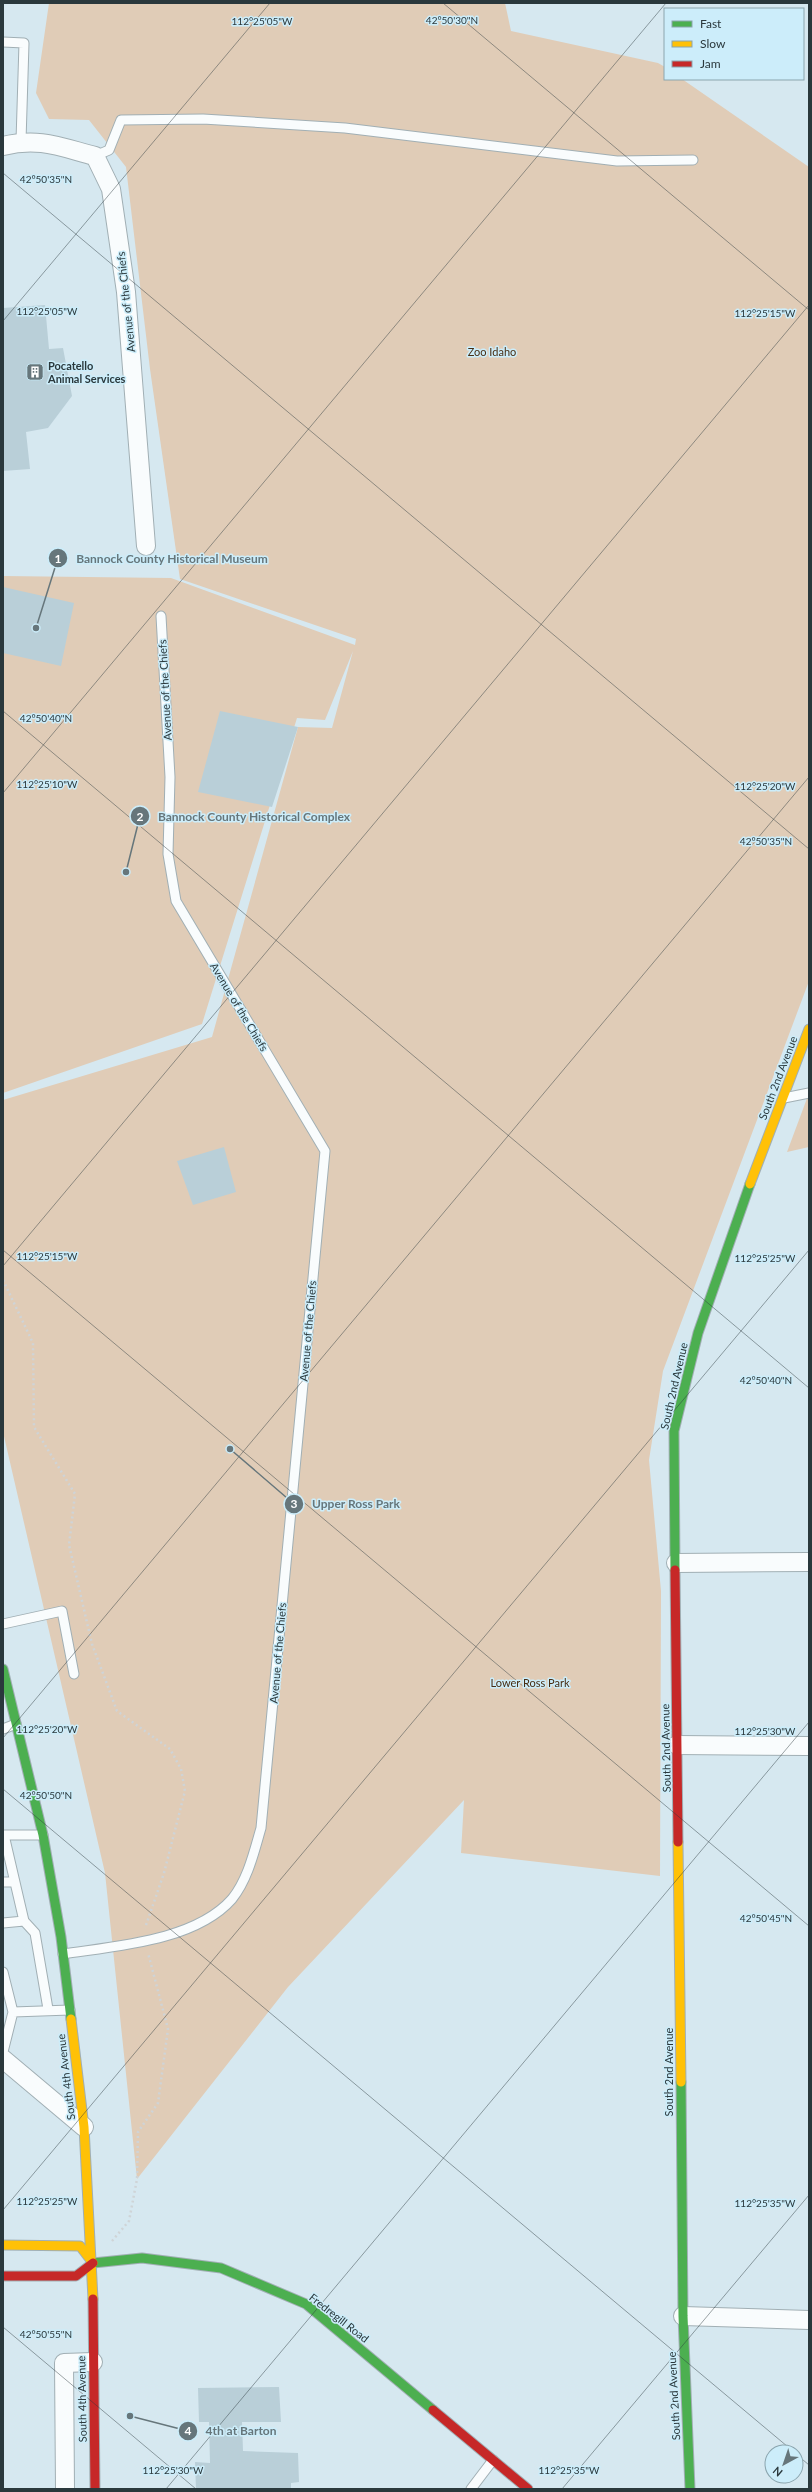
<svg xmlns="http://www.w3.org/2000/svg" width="812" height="2492" font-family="Lato,sans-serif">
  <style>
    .green { fill: #e0ccb7 }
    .building { fill: #b9cfd8 }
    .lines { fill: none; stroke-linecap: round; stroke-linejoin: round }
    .lane-casing { stroke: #a1afb4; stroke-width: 11 }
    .street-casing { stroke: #a1afb4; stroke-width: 20 }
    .fast-casing { stroke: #a1afb4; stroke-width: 11 }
    .slow-casing { stroke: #a1afb4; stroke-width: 11 }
    .jam-casing { stroke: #a1afb4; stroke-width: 11 }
    .path { stroke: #cfd4d7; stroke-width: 2.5; stroke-dasharray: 2 3; stroke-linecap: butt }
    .lane { stroke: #f9fcfd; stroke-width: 9 }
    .street { stroke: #f9fcfd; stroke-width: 18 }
    .fast { stroke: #4caf50; stroke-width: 9 }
    .slow { stroke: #ffc107; stroke-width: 9 }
    .jam { stroke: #c62828; stroke-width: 9 }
    .ticks { fill: none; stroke: #2a383c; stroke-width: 1; stroke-opacity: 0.45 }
    .labels { text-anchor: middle; stroke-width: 3; stroke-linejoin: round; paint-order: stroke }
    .street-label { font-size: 11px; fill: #2a383c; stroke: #ccedfa }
    .park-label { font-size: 11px; fill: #482d12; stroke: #ccedfa }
    .poi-label { font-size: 11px; font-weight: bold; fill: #2a383c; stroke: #ccedfa; text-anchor: start }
    .ticks-label { font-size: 10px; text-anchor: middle; fill: #2a383c; stroke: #ccedfa; stroke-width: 3; stroke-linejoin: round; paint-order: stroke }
    .leader { fill: none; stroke: #66767b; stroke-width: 1.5 }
    .callout-dot { fill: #66767b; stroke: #ccedfa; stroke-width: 1.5 }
    .mark-label { font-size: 12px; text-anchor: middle; font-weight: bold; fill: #fff }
    .callout-label { font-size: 12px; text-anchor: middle; font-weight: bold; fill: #66767b; stroke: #ccedfa; stroke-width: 3; stroke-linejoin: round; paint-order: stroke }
  </style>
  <rect width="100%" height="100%" fill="#d6e8f0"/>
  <path class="green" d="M49,3H505L511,31L658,63L665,67V79H682L809,167V981L663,1371L649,1460L661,1591L660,1876L461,1853L464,1800L288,1987L137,2179L105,1873L3,1432V1100L212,1037L298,727L332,728L353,651L325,720L297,718L202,1024L3,1093V576L171,578L355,645L356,639L180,579L150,369L126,167L89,120L49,119L36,93Z
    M809,1093V1147L787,1152Z"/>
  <path class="building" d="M45,305L49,349L63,348L72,396L48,428L26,432L30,469L3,471V308Z
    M3,587L74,603L61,666L3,653Z
    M220,711L298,727L272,807L198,792Z
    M224,1147L236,1192L193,1205L177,1161Z
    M279,2387L281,2422H242L243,2451L298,2453L299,2482L291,2483V2489H196L195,2462L210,2463L209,2422H199L198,2388Z"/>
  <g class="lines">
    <defs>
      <path id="lane" d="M3,42L24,43L21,141
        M95,156L109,150L121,120L203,119L345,128L617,161L693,160
        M784,1098L809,1093
        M3,1624L62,1611L74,1674
        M3,1729L16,1724
        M3,1882H15
        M24,1921L4,1835H43
        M3,1923L24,1921L35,1933L48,2009
        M63,1954C116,1946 195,1941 232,1899C248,1879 254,1852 261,1828L325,1151L176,901L168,854L170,777L161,616
        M3,1972L13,2012L3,2052
        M13,2012L70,2010
        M471,2489L493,2460"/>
      <path id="street" d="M3,146C39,137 60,147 95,156L111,189L126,292L146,546
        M676,1563L809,1562
        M677,1745L809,1746
        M3,2059L84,2127
        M683,2316L809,2320
        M65,2489L64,2363L93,2362"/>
      <path id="fast" d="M675,1570L674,1431L698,1333L750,1184
        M3,1669L43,1835L61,1937L71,2019
        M681,2082L683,2316L690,2489
        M93,2263L142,2258L221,2268L306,2304L433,2410"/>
      <path id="slow" d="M750,1184L809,1029
        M678,1842L681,2082
        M71,2019L84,2127L93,2299
        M3,2245L80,2246L93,2263"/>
      <path id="jam" d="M675,1570L678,1842
        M3,2276H76L93,2263
        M93,2299L95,2489
        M433,2410L528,2489"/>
    </defs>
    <use href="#lane" class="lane-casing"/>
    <use href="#street" class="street-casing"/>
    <use href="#fast" class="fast-casing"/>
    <use href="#slow" class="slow-casing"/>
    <use href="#jam" class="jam-casing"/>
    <path class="path" d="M3,1280L33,1343L34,1427L75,1494L69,1545L92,1644L117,1711L170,1749L181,1769L185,1791L164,1873L145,1928
      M112,2241L129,2221L137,2179L138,2132L158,2103L168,2029L148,1953"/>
    <use href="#lane" class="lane"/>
    <use href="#street" class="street"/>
    <use href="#fast" class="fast"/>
    <use href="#slow" class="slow"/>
    <use href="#jam" class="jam"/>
  </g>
  <path class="ticks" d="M443,3L809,310M3,173L809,849M3,321L270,3M3,711L809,1388M3,793L666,3M3,1250L809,1926M3,1266L809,305M3,1738L809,777M3,1789L794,2452M3,2210L809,1250M3,2327L196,2489M796,2454L809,2465M166,2489L809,1722M562,2489L809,2195"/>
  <defs>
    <symbol id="building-square" viewBox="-11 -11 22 22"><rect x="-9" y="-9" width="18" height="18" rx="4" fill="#66767b" stroke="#ccedfa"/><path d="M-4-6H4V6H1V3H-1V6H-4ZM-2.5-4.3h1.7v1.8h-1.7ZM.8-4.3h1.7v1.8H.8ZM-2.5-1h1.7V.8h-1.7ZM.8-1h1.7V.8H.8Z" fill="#fff"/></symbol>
  </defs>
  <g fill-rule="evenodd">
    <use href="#building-square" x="25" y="362" width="20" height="20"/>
  </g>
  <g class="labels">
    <g class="street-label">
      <text transform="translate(126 302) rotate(-96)" y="4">Avenue of the Chiefs</text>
      <text transform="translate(165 690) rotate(-93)" y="4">Avenue of the Chiefs</text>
      <text transform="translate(239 1007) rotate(59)" y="4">Avenue of the Chiefs</text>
      <text transform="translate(778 1078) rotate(-69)" y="4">South 2nd Avenue</text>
      <text transform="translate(308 1331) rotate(-85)" y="4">Avenue of the Chiefs</text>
      <text transform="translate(674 1386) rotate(-77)" y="4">South 2nd Avenue</text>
      <text transform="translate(278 1653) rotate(-85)" y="4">Avenue of the Chiefs</text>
      <text transform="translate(666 1748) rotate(-91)" y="4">South 2nd Avenue</text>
      <text transform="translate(669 2072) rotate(-90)" y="4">South 2nd Avenue</text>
      <text transform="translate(66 2077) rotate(-97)" y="4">South 4th Avenue</text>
      <text transform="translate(339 2318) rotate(38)" y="4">Fredregill Road</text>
      <text transform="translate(674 2396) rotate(-93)" y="4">South 2nd Avenue</text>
      <text transform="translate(82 2399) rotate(-91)" y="4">South 4th Avenue</text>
    </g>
    <g class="park-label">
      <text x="492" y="356">Zoo Idaho</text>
      <text x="530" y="1687">Lower Ross Park</text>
    </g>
    <g class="poi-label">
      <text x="48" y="370">Pocatello<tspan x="48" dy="13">Animal Services</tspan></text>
    </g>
  </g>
  <g class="ticks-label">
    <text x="452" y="24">42°50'30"N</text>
    <text x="262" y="25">112°25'05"W</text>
    <text x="46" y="183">42°50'35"N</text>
    <text x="47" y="315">112°25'05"W</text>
    <text x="765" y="317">112°25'15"W</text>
    <text x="46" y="722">42°50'40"N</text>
    <text x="47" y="788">112°25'10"W</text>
    <text x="765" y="790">112°25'20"W</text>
    <text x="766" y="845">42°50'35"N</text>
    <text x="47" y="1260">112°25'15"W</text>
    <text x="765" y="1262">112°25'25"W</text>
    <text x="766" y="1384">42°50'40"N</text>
    <text x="47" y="1733">112°25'20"W</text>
    <text x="765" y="1735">112°25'30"W</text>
    <text x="46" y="1799">42°50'50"N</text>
    <text x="766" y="1922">42°50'45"N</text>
    <text x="47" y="2205">112°25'25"W</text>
    <text x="765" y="2207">112°25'35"W</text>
    <text x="46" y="2338">42°50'55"N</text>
    <text x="173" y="2474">112°25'30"W</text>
    <text x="569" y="2474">112°25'35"W</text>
  </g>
  <path class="leader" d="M36 628L58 558M126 872L140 816M230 1449L294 1504M130 2416L188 2431"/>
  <g class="callout-dot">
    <circle cx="36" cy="628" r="4"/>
    <circle cx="126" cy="872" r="4"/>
    <circle cx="230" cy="1449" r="4"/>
    <circle cx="130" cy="2416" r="4"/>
    <circle cx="58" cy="558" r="10"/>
    <circle cx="140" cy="816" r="10"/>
    <circle cx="294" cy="1504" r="10"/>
    <circle cx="188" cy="2431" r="10"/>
  </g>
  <g class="mark-label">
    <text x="58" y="563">1</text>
    <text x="140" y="821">2</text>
    <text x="294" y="1508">3</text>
    <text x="188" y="2435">4</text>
  </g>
  <g class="callout-label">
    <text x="172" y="563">Bannock County Historical Museum</text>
    <text x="254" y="821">Bannock County Historical Complex</text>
    <text x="356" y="1508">Upper Ross Park</text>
    <text x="241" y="2435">4th at Barton</text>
  </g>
  <rect width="812" height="2492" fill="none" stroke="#2a383c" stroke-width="8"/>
  <rect x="664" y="8" width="140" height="72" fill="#ccedfa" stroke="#8ba5ae"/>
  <rect x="672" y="21" width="20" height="6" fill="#4caf50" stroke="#8ba5ae"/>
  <text x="700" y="28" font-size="12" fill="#2a383c">Fast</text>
  <rect x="672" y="41" width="20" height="6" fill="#ffc107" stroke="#8ba5ae"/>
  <text x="700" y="48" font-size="12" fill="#2a383c">Slow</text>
  <rect x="672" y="61" width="20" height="6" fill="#c62828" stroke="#8ba5ae"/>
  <text x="700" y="68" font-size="12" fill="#2a383c">Jam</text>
  <g transform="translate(784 2464) rotate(220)"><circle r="19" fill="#ccedfa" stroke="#8ba5ae"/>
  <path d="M0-3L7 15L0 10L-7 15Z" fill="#66767b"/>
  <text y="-6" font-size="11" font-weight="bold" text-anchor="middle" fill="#2a383c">N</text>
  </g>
</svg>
